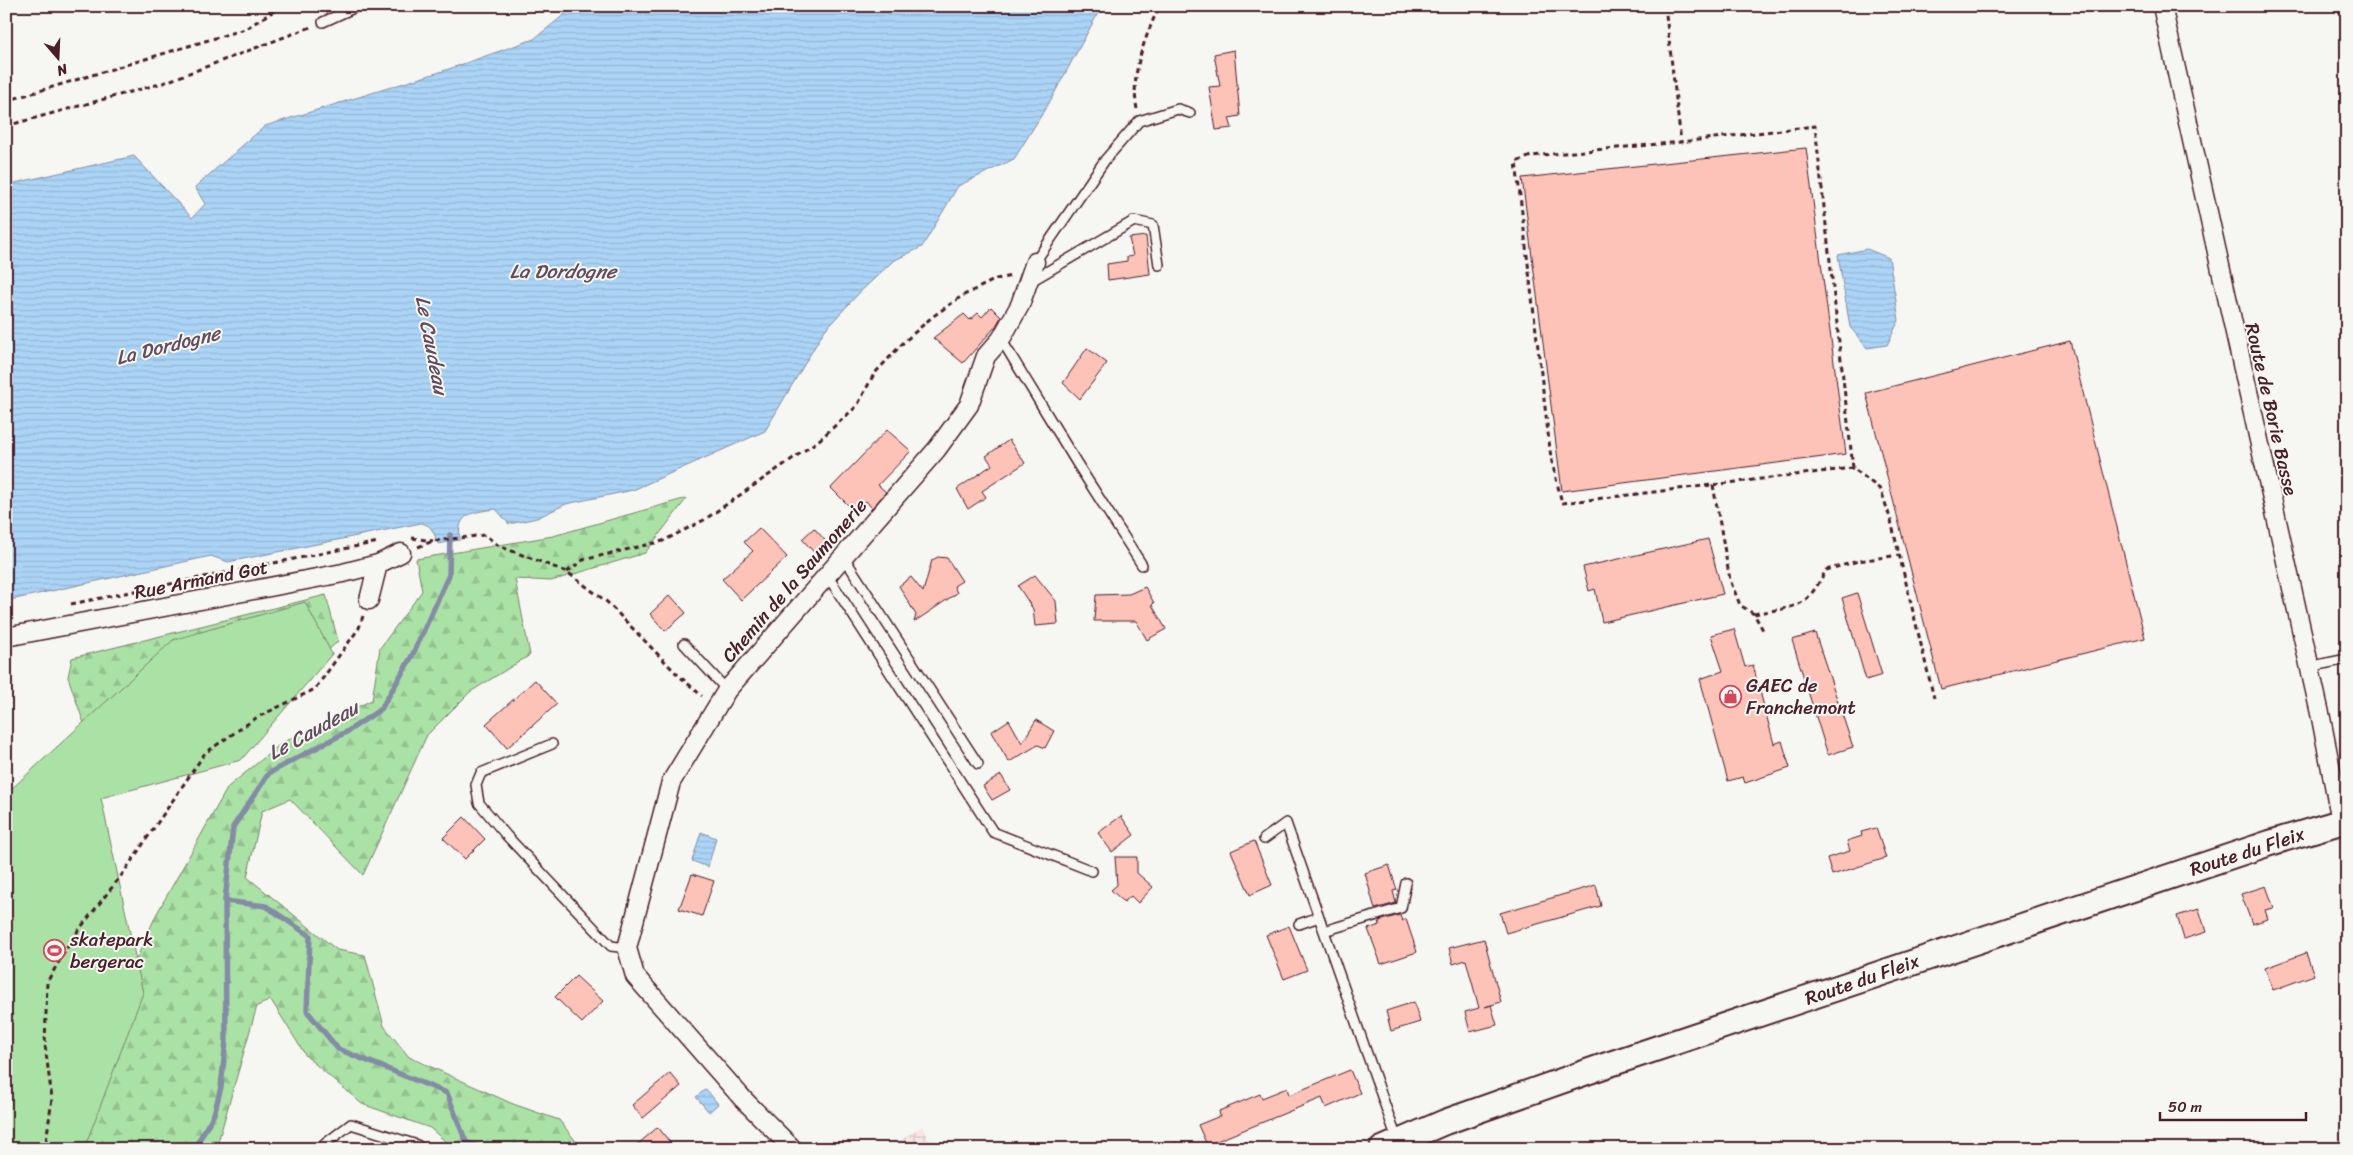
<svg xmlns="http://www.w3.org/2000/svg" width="2353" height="1155" font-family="Sriracha,sans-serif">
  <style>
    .industrial { fill: url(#industrial-grid) }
    .forest { fill: url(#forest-firs); stroke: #7a8068 }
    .pitch { fill: #aae2a6; stroke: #7a8068 }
    .water { fill: url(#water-rules); stroke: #848ca5 }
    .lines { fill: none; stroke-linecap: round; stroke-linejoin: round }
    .stream { stroke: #848ca5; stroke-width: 5.5 }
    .building { fill: #fdc2b8; stroke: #4a1f2b }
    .service-casing { stroke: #4a1f2b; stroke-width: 12 }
    .minor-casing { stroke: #4a1f2b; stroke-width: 21 }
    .secondary-casing { stroke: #4a1f2b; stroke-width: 28 }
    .path { stroke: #4a1f2b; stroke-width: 3; stroke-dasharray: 5 4; stroke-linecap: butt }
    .service { stroke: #f6f6f2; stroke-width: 9 }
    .minor { stroke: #f6f6f2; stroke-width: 18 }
    .secondary { stroke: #f6f6f2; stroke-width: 24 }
    .labels { text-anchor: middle; stroke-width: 4; stroke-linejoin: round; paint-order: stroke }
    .street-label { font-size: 19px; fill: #4a1f2b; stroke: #f6f6f2 }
    .poi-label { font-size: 19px; fill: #4a1f2b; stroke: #f6f6f2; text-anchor: start }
    .water-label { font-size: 20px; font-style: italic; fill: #624c5e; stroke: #f6f6f2 }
  </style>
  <defs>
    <pattern id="industrial-grid" width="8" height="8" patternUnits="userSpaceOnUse" patternTransform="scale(1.25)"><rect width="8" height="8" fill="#f8e6e1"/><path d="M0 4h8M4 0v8" fill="none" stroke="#d6c5c1"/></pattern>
    <pattern id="forest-firs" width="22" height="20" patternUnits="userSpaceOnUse" patternTransform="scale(1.25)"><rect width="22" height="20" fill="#aae2a6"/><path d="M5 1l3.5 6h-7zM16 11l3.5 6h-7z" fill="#94c18f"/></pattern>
    <pattern id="water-rules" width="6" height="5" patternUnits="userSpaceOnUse" patternTransform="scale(1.25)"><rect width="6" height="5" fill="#abd4f6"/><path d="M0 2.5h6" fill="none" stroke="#95b6d3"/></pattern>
  </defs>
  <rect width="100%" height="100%" fill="#f6f6f2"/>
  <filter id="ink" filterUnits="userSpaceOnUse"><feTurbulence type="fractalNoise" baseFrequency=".02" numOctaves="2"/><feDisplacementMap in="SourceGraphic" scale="10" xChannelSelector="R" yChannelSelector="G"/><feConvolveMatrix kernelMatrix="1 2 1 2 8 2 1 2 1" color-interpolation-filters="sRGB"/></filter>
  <g filter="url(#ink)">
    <path class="industrial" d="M922,1126L934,1149H888Z"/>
    <path class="forest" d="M687,498L645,553L551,581L515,579L530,655L470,692L427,735L363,875L290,799L262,811L247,877L337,950L365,955L384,1026L409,1057L513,1104L559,1120L582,1149H454L430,1128L362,1104L306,1056L271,1000L257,1006L216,1149H85V1074L156,915L228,787L282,743L372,700L380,648L422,591L416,559L553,536Z
      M326,595L338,641L291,686L97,761L68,677L72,658Z"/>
    <path class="pitch" d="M305,602L332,654L241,760L101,798L143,993L84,1149H6V794L173,640Z"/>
    <path class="water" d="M575,6H1102L1049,103L1014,159L958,186L922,247L893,261L860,292L824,331L765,431L633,490L566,504L537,518L509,524L496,509C473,512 456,513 460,540L438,544C434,534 433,525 421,523L228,562L211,556L6,601V185L134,156L192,218L205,204L195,187L265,126L443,71L534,39Z
      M1867,249L1889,258L1899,320L1887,345L1867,348L1850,327L1838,255Z
      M701,832L716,838L708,867L692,861Z
      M706,1089L718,1104L709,1112L696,1097Z"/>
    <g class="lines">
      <path class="stream" d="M225,901L266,906L310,936L307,1011L338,1049L447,1093L466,1142L485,1149
        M194,1149L214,1114L221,1087L226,1040L225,901L233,827L269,773L348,731L381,709L412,656L449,575L450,535"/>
    </g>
    <path class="building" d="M1234,50L1240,116L1229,118L1232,128L1216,130L1209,87L1220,86L1214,54Z
      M1806,148L1846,454L1562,491L1522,178Z
      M1146,236L1150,274L1108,280L1107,264L1127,261V257L1133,256L1129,238Z
      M991,307L1001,317L996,326L963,363L933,338L964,314L970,320L978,313L982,317Z
      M2070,341L2145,638L1941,689L1866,393Z
      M1087,348L1107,363L1080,399L1063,383Z
      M887,430L911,451L878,485L886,492L872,508L866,501L855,512L831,488Z
      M1009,440L1025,463L982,491L986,497L968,509L957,489L992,465L986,456Z
      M759,528L787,557L741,600L722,579L753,551L744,542Z
      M814,528L831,547L819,558L802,539Z
      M1708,539L1723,594L1602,622L1595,589L1589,591L1583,567Z
      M938,557L947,558L962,581L954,586L957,593L914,622L916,615L899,586L911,577L923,592L932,560Z
      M1035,575L1056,601L1058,624L1035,626L1033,609L1018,586Z
      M1145,587L1154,603L1152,605L1166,629L1147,640L1136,621H1094L1096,595L1129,594Z
      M1857,593L1882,675L1866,680L1842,598Z
      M670,595L686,613L665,631L650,614Z
      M1734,629L1745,667L1753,665L1774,744L1782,741L1790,768L1745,783L1743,777L1728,781L1700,679L1723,671L1711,635Z
      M1815,633L1853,747L1828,755L1792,640Z
      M535,680L557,704L507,748L486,724Z
      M1009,720L1022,743L1036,720L1054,731L1045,748L1038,745L1009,762L991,732Z
      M1001,775L1010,790L992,800L983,786Z
      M1121,816L1134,835L1112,852L1098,833Z
      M464,817L485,839L465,859L443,838Z
      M1876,828L1886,858L1832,875L1827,858L1850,851L1847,841L1862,836L1861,832Z
      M1254,841L1272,885L1250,895L1231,851Z
      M1115,857H1137V873L1153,887L1138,903L1131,896L1124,902L1111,890L1117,885Z
      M1389,865L1397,890L1393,891L1396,903L1375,909L1365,873Z
      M692,874L714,881L702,916L679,909Z
      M1596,885L1601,906L1506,933L1500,913Z
      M2266,886L2274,908L2265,910L2268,919L2252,924L2241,894Z
      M2199,909L2206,932L2184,939L2177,916Z
      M1400,915L1402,921L1406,919L1417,952L1381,964L1368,929L1380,925L1379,921Z
      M1289,926L1307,970L1284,979L1266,935Z
      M1484,939L1501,1002L1485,1007L1491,1005L1497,1025L1470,1032L1465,1012L1479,1008L1466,960L1453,964L1449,948Z
      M2306,953L2314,975L2273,990L2265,968Z
      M576,976L603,1001L582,1023L555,997Z
      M1414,1002L1420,1022L1391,1031L1386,1011Z
      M1350,1070L1360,1093L1326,1108L1322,1098L1207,1145L1198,1125L1220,1116L1219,1111L1260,1094L1262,1098L1287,1088L1289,1095Z
      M670,1073L681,1086L643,1118L632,1105Z
      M658,1127L675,1149H632Z"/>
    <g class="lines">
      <defs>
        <path id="service" d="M323,22L358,6
          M1035,262L1105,160L1139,121L1178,109L1190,113
          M1031,281L1134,221L1153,225L1159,265
          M1001,339L1078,465L1142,565
          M843,556L978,764
          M827,575L993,832L1092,871
          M684,644L727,690
          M2308,667L2347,659
          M552,744L481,773L476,785L479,803L506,835L611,946L627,948
          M1264,839L1286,823L1398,1142
          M1299,924L1319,917
          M1324,931L1401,908L1406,883
          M1175,1148V1149
          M318,1149L351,1124L417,1145L421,1149"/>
        <path id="minor" d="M2162,6L2321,718L2341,821
          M369,600L378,564
          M6,637L343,573L378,564L401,553
          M793,1149L743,1099L635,976L627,948L671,782L727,690L937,449L969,405L986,356L1001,339L1020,305L1035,262"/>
        <path id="secondary" d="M1382,1149L1445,1122L1601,1067L2270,843L2347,820"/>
      </defs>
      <use href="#service" class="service-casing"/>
      <use href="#minor" class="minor-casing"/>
      <use href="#secondary" class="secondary-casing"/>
      <path class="path" d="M1665,6L1681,142
        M6,101L245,29L282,6
        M1137,109C1130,72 1145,39 1159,6
        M6,126L163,83L311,27
        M1853,468L1562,503L1551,458L1516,162L1531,156L1681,142L1815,126L1853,468L1881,490L1891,521L1934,698
        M1713,485L1730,580L1740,605L1754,614L1763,630
        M412,538L433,541
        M418,547L433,541L485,535L499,546L567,572L607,602L677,674L702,696
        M567,572L583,560L663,541L704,520L818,441L857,406L874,374L903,343L932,317L962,296L996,279L1012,276
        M71,604L378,542
        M1754,614C1797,605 1804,612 1826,570L1858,561L1900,555
        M45,1149L52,1099L45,1045L47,982L74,936L124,872L205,753L256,718L315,689L359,628L363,616"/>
      <use href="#service" class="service"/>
      <use href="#minor" class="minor"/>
      <use href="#secondary" class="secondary"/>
    </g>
  </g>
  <defs>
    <symbol id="shop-ring" viewBox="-11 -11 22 22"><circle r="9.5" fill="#f6f6f2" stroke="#d1495b" stroke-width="1.5"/><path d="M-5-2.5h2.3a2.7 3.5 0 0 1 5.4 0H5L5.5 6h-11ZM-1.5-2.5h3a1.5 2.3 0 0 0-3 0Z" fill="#d1495b"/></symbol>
    <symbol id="stadium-ring" viewBox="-11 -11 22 22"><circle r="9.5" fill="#f6f6f2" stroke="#d1495b" stroke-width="1.5"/><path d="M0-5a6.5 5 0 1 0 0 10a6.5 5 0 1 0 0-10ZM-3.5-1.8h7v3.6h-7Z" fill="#d1495b"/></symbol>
  </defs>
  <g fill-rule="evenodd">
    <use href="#shop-ring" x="1718" y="684" width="25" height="25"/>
    <use href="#stadium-ring" x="42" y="938" width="25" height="25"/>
  </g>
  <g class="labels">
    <g class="street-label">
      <text transform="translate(2272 409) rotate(77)" y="7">Route de Borie Basse</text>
      <text transform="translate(201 579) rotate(-11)" y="7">Rue Armand Got</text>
      <text transform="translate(794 580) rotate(-49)" y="7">Chemin de la Saumonerie</text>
      <text transform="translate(2247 851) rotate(-18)" y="7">Route du Fleix</text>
      <text transform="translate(1862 979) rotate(-19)" y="7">Route du Fleix</text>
    </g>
    <g class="poi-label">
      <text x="1746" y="692">GAEC de<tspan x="1746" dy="22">Franchemont</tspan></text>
      <text x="70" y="946">skatepark<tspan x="70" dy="22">bergerac</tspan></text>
    </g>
    <g class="water-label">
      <text x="563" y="278">La Dordogne</text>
      <text transform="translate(168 345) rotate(-14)" y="7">La Dordogne</text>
      <text transform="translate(432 345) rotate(79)" y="7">Le Caudeau</text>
      <text transform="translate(313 730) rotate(-29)" y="7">Le Caudeau</text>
    </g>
  </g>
  <rect width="2353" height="1155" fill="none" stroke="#f6f6f2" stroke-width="25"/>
  <rect x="12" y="12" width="2328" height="1130" fill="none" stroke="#4a1f2b" stroke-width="2" filter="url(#ink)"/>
  <g transform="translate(58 58) rotate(161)" stroke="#f6f6f2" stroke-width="4" paint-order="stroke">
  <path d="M0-4L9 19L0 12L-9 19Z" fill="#4a1f2b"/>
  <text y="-8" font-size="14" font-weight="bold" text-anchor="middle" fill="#4a1f2b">N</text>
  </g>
  <path d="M2160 1112v8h146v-8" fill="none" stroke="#4a1f2b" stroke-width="2.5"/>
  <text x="2168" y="1112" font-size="15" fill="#4a1f2b" stroke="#f6f6f2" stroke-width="4" paint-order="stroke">50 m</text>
</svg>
